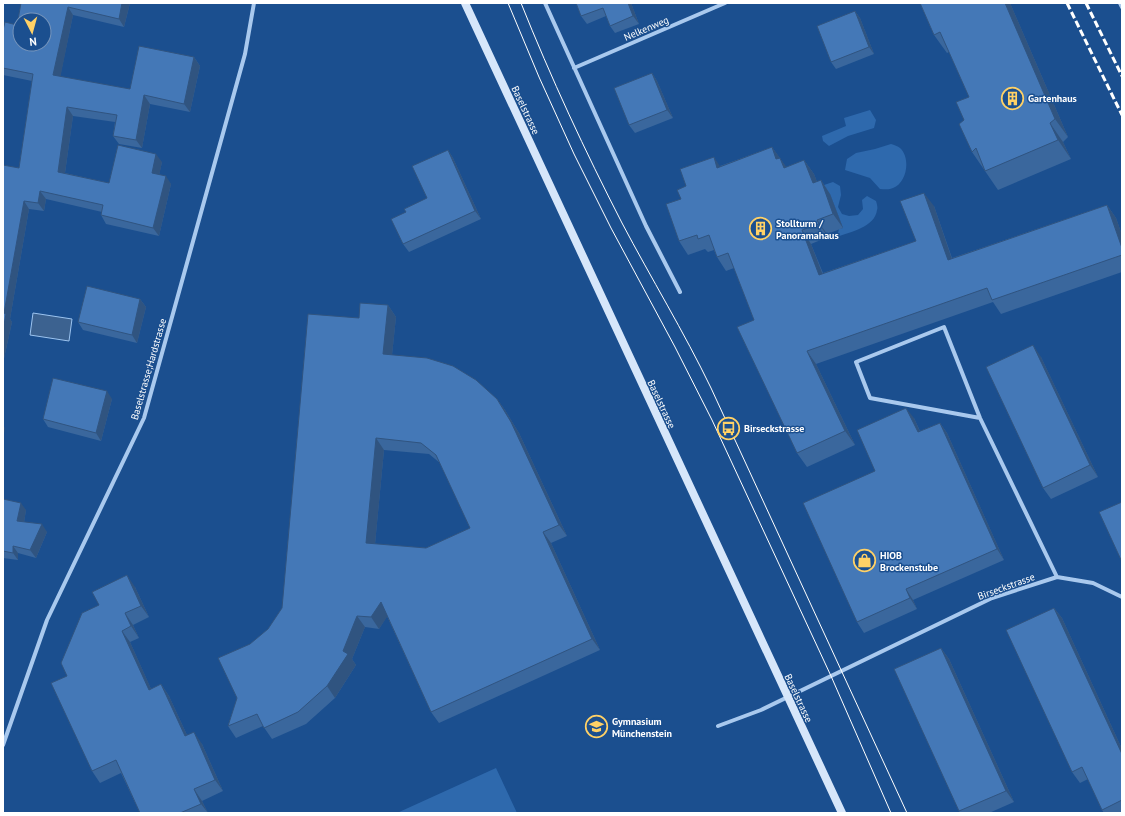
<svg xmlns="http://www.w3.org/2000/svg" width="1125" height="816" font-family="'PT Sans',sans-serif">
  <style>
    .green { fill: #2e69ad }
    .water { fill: #3c6290; stroke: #9cc4f0 }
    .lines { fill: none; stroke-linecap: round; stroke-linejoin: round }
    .minor { stroke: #a9c9ee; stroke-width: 4 }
    .secondary { stroke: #d6e6fa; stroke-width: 8 }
    .tram { stroke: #fff; stroke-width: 1 }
    .rail { stroke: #fff; stroke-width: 3; stroke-dasharray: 7 3; stroke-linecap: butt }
    .wall { fill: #3a679d; fill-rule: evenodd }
    .shaded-wall { fill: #305480 }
    .building { fill: #4478b7; stroke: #305480; fill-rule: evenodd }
    .labels { text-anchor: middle; stroke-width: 3; stroke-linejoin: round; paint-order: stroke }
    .street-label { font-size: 10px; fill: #fff; stroke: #1b4f8f }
    .poi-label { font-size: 10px; font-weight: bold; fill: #fff; stroke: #1b4f8f; text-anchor: start }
  </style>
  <rect width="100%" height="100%" fill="#1b4f8f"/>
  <path class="green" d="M870,110L876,120L874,128L848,136L829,146L823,141L822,136L846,126L844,118Z
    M891,144C894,145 898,146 900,148C911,158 907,183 893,188C889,190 884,189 880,189L870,178L845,170L847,159L856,153L875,149Z
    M833,182L840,186L841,195L838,207L842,214L849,216L858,215L863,209L862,200L867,196L876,201C877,204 878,208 877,210C875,227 850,232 837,237L839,229L843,228L830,194L821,186Z
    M496,768L517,813H397Z"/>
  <path class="water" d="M33,313L72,319L69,341L30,335Z"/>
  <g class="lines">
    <path class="minor" d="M545,3L646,226L680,292
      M1120,3L1122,7
      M574,68L725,3
      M980,418L870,398L856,362L944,327L980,418L1057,577
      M718,726L761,710L992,598L1057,577L1093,583L1122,597
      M3,745L47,620L144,418L245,54L254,3"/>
    <path class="secondary" d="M465,3L842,813"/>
    <path class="tram" d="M508,3L539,77L574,154L611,228L675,347L712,420L831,676L891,813
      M521,3C551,78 585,151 622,223C651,278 684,332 711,388L907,813"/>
    <path class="rail" d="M1067,3L1122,115
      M1086,3L1122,76"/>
  </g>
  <path class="wall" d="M21,3H130L124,27L73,15L60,77L130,89L194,57L200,66L190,112L150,104L142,148L119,144L113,136L115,122L73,116L65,173L109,183L162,162L159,175L171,184L159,236L106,224L101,215L102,212L46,199L44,211L29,209L10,319L12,322L3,363V165L19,168L32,81L3,75V30L17,25Z
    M576,3H631L639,24L615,33L610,26L606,16L587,24L581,16Z
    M920,3H1010L1068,137L1063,142L1071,159L998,190L972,152L964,120L969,97L949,52L947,53L934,35Z
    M855,11L860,18L874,54L836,69L831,62Z
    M652,73L657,81L673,118L635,133L629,125Z
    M772,147L786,167L804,160L814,174L817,182L821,180L830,194L843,228L827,234L828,237L811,244L823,273L916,241L934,206L952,258L1107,205L1116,218L1122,235V272L1001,314L993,302L816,364L855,445L807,467L797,453L754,320L734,268L726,271L717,257L714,250L708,252L705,249L688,255L679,241L681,199L686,186L720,166Z
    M448,150L453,158L481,219L409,252L403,244L406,212L427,198Z
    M140,299L146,307L137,343L83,330L78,322Z
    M388,305L396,317L392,355L497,399L505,410L519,433L567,536L551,543L600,650L439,723L431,712L387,616L379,629L365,627L352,659L356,665L335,698L306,724L272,739L263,726L236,738L228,726L237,698L250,644L268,629L282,608L359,318ZM384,450L429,454L440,463L470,528L426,548L375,544Z
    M1041,357L1098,477L1051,499L1043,488Z
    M112,399L101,441L48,427L43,419Z
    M914,418L920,431L940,423L947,433L1004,560L913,600L917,609L864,633L857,622L875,471Z
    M3,499L26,510L24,522L47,532L36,558L18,553V560L3,558Z
    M135,587L149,617L133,625L139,638L130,642L151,689L161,684L169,696L187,735L202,744L223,791L202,801L208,813H140L121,773L100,783L92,771L67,676Z
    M1054,608L1062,618L1122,749V813H1104L1102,810L1088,779L1080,783L1072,772Z
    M941,648L949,659L1014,802L989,813H960L959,811Z"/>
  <path class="shaded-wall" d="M122,3H130L124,27L119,19Z
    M628,3H631L639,24L633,16Z
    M1005,3H1010L1068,137L1055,119Z
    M68,7L73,15L59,84L53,75Z
    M855,11L860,18L874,54L869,47Z
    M194,57L200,66L190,112L184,104Z
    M652,73L657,81L673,118L667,110Z
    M144,95L150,104L142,148L136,140Z
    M67,107L73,116L64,180L58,172Z
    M1050,123L1063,142L1071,159L1058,140Z
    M772,147L790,172L793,181L776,159Z
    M448,150L453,158L481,219L475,211Z
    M156,154L162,162L158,181L152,173Z
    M714,157L723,171L717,168Z
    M804,160L814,174L823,197L813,183Z
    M166,176L171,184L159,236L153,228Z
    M821,180L830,194L843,228L833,214Z
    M40,191L46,199L44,211L38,203Z
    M924,193L934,206L957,274L948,260Z
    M24,201L29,209L10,319L12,322L3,363V330L4,313Z
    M1107,205L1116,218L1122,235V248Z
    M817,220L827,234L828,237L819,224Z
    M802,230L811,244L828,288L819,275Z
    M140,299L146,307L137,343L132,335Z
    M388,305L396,317L391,365L383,354Z
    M1033,345L1041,357L1098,477L1090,465Z
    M807,351L816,364L855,445L845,431Z
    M107,391L112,399L101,441L96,433Z
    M497,399L505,410L519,433L567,536L559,525Z
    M906,408L914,418L925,443L918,432Z
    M940,423L947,433L1004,560L997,549Z
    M3,425L5,428L3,441Z
    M376,438L384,450L374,555L366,543Z
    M21,503L26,510L23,529L17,521Z
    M42,524L47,532L36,558L30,550Z
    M543,532L551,543L600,650L592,639Z
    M13,546L18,553V560L13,553Z
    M127,575L135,587L149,617L141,606Z
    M906,589L913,600L917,609L910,598Z
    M381,602L389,614L379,629L371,617Z
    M1054,608L1062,618L1122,749V754Z
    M125,613L133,625L139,638L131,626Z
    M357,616L365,627L352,659L356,665L335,698L327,686L343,651Z
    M122,631L130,642L157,702L149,690Z
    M941,648L949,659L1014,802L1006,791Z
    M161,684L169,696L193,748L185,736Z
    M194,732L202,744L223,791L215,780Z
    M194,789L202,801L208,813L201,804Z"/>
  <path class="building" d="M21,3H122L119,19L68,7L53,75L130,89L139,46L194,57L184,104L144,95L136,140L113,136L117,115L67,107L58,172L109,183L118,145L156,154L152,173L166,176L153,228L101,215L103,205L40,191L38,203L24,201L4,313L6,314L3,330V165L19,168L33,74L3,68V30L5,22L17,25ZM20,20H44V44H20Z
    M576,3H628L633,16L610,26L603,8L581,16Z
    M920,3H1005L1055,119L1050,123L1058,140L985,171L976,148L972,152L959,124L964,120L956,102L969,97L940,32L934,35Z
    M855,11L869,47L831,62L817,26Z
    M652,73L667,110L629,125L614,88Z
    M772,147L776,159L780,158L784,168L804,160L813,183L821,180L833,214L817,220L819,224L802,230L819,275L916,241L900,201L924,193L948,260L1107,205L1122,248V255L992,300L987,288L807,351L845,431L797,453L737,327L754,320L728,253L717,257L709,235L698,239L697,235L679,241L666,204L681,199L677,190L686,186L680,169L714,157L717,168Z
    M448,150L475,211L403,244L391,219L406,212L404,209L427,198L412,166Z
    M87,286L140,299L132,335L78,322Z
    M360,303L388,305L383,354L427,358L453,366L476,380L497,399L511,422L559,525L543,532L592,639L431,712L381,602L371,617L357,616L343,651L348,654L327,686L298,712L264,728L257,714L228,726L237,698L218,658L250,644L268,629L282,608L308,314L359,318ZM376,438L421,443L436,455L470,528L426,548L366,543Z
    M1033,345L1090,465L1043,488L986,367Z
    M53,378L107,391L96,433L43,419Z
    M906,408L918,432L940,423L997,549L906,589L910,598L857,622L803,503L875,471L857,430Z
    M3,499L21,503L17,521L42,524L30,550L13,546V553L3,551Z
    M1122,502V562L1099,512Z
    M127,575L141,606L125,613L131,626L122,631L149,690L161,684L185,736L194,732L215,780L194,789L201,804L180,813H140L116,760L92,771L51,683L67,676L61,663L82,613L99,605L92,592Z
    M1054,608L1122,754V800L1102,810L1082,767L1072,772L1006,630Z
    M941,648L1006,791L959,811L894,669Z"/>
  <defs>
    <symbol id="building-ring" viewBox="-11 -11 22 22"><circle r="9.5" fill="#1b4f8f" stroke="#ffd166" stroke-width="1.5"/><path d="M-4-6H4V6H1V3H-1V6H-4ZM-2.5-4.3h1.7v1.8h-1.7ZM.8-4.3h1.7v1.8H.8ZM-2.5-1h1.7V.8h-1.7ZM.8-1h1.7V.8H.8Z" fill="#ffd166"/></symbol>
    <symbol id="bus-ring" viewBox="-11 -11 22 22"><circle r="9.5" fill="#1b4f8f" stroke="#ffd166" stroke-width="1.5"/><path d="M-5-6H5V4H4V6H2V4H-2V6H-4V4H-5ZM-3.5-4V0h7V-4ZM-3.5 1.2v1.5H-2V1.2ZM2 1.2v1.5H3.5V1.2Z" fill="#ffd166"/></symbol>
    <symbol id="shop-ring" viewBox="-11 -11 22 22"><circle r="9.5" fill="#1b4f8f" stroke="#ffd166" stroke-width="1.5"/><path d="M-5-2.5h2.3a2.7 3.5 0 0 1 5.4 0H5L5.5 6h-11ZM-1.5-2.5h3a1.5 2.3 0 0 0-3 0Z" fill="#ffd166"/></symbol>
    <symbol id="school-ring" viewBox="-11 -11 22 22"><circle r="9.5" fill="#1b4f8f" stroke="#ffd166" stroke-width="1.5"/><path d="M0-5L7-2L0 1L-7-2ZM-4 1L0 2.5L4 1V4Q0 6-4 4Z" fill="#ffd166"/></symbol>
  </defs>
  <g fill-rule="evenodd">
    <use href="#building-ring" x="1000" y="86" width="25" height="25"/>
    <use href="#building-ring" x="748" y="216" width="25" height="25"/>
    <use href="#bus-ring" x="716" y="416" width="25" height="25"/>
    <use href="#shop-ring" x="852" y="548" width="25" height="25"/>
    <use href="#school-ring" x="584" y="714" width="25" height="25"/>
  </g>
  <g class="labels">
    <g class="street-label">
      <text transform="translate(646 28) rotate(-23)" y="4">Nelkenweg</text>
      <text transform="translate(526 110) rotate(65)" y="4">Baselstrasse</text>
      <text transform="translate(148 369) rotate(-74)" y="4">Baselstrasse;Hardstrasse</text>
      <text transform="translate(662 404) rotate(65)" y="4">Baselstrasse</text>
      <text transform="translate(1006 586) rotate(-20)" y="4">Birseckstrasse</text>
      <text transform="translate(799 698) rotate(65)" y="4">Baselstrasse</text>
    </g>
    <g class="poi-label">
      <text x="1028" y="102">Gartenhaus</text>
      <text x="776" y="227">Stollturm /<tspan x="776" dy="12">Panoramahaus</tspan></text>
      <text x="744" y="432">Birseckstrasse</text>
      <text x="880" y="559">HIOB<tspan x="880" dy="12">Brockenstube</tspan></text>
      <text x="612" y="725">Gymnasium<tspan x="612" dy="12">Münchenstein</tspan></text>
    </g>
  </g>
  <rect width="1125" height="816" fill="none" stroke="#ffffff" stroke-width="8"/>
  <g transform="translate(32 32) rotate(174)"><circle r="19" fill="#1b4f8f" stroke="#7695bc"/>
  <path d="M0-3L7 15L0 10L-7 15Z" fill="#ffd166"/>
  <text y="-6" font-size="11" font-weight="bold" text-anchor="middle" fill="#ffffff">N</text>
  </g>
</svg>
